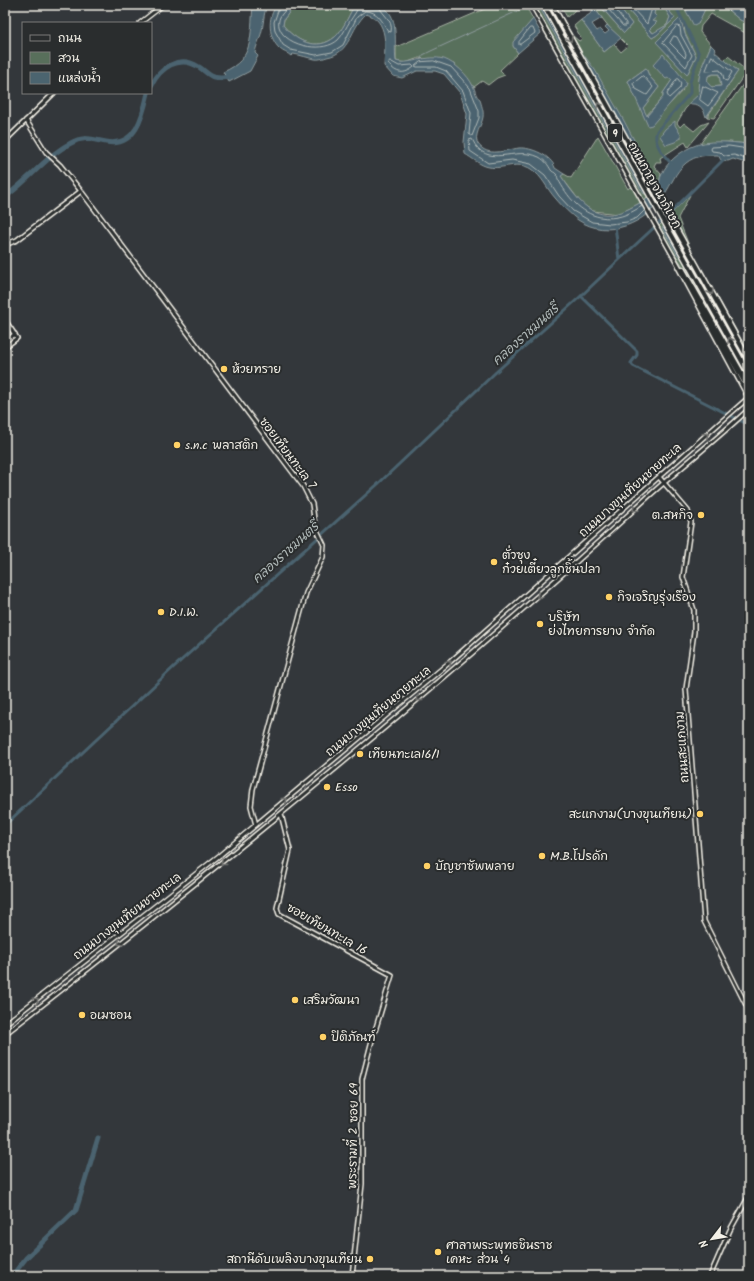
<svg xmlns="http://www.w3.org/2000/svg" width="754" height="1281" font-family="Kalam,'Playpen Sans Thai',sans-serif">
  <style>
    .green { fill: #586f5b; stroke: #a6b0a2; fill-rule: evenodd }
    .water { fill: #4b646f; stroke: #8f9c9f; fill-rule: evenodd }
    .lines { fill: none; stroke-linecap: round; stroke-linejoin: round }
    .shore { stroke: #b0b9b8; stroke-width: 1 }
    .stream { stroke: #8f9c9f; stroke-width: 1 }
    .canal { stroke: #4b646f; stroke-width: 3 }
    .river { stroke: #4b646f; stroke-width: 5 }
    .secondary-casing { stroke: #f4f1e8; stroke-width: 6 }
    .highway-casing { stroke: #f4f1e8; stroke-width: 7 }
    .secondary { stroke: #2a2d2e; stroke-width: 3 }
    .highway { stroke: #2a2d2e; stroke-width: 4 }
    .oneway { stroke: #71726f }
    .poi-dot { fill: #ffd166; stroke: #2a2d2e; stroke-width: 1.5 }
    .labels { text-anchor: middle; stroke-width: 4; stroke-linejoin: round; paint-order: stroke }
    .shield { fill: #2a2d2e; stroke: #b7b6b0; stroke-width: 1 }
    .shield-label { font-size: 11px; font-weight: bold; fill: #f4f1e8 }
    .street-label { font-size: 12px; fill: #f4f1e8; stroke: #2a2d2e }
    .poi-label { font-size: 12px; fill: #f4f1e8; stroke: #2a2d2e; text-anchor: start }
    .water-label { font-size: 13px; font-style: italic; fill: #b0b9b8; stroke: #2a2d2e }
  </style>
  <rect width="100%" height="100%" fill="#33373b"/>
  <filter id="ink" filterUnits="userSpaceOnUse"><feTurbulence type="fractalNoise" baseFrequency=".025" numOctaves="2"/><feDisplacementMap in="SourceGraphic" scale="8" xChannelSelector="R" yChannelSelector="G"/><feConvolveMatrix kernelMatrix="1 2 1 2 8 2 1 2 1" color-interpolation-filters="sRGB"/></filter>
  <g filter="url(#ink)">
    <path class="green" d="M295,5H358L353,8C348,17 343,30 335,37C317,52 295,41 283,25L284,19Z
      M494,5H525L533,19L513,46L518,53L500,70L505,75L497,78L488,85L482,81L474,87L454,64L419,58L405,63L396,61V47Z
      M534,5H555L573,36L579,41L582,39L574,26L581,20L604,52L614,44L621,52L628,46L609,27L592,5H599L624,33L632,24L617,5H624L652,38L657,35L675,18L664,5H693L686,11L698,24L705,6L722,5L740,20L749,24V35L711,14L701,26L700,32L711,45C704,62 696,76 699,94L685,109L677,123L680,127L684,123L694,131L701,125L709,122L688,147L685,142L660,158L661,162H656L654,166L661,174L658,189L638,204L619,214L593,211L582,204L560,175L564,174L571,178L598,136L628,189L633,183ZM684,24L685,34L696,56L687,75L657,42ZM663,54L683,90L649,126L628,81L646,68L649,76L659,87L643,108L646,116L663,97V93L672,80L668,77Z
      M560,5H581L567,17Z
      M658,7L665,9L670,17L667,25L654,33L649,30L656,22L651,21L656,17L654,14L655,9Z
      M728,56L747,71L714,118L707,117L738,71L724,60Z
      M713,74H719L721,86L712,87C707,84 707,81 708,76Z
      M749,76L748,144L729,142L700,144Z
      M690,195L678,218L690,248L749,353V382L687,272L670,247L659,226Z"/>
    <path class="water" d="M253,5H267C263,15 264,24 261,34C259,41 256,46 255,53L258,56L250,71L229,82L223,72C255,59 250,35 253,5Z
      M277,5H295L284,19L283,25C295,41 317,52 335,37C343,30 348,17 353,8C359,4 365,5 371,5C403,5 393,41 396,61C407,66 427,54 444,59C455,63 468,75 473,86C476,91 475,96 480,99C481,105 484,110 483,117C482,125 473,136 478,144C488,158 505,150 519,148C531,147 552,156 555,168L564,174L561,176C582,207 598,227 636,205C642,202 655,195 658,188C660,184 659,178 662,174C666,163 680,152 691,147C708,139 729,142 748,144L749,164L733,159L728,161L721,160L718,155C706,155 696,155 686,163C675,172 672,184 664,195C646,224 608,240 578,220C571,215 561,205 556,199C546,188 543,177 531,169C517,160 503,170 489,167C481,166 472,158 465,154L464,142L467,114L460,93L444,74L435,71H417L402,78L393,76L384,66C385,47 389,20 366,14C350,28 351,53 327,57C324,58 318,60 315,59C308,58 301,55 293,54L291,56C288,53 283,52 280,49C268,38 267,17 277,5Z
      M538,5H554L574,42L595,70L623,119L641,153L656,188L652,192L644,194L640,188Z
      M607,5H617L632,24L624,33L603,9Z
      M624,5H664L675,18L657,35L652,38ZM658,7L660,10L665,9L670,17L667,25L653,33L649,30L657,22L652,21L657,17L654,14L655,9Z
      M693,5H707L698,24L694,26L686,11Z
      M722,5H749V24L740,20Z
      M594,8L602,18L592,24L597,31L600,29L605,34L609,31L605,27L607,25L621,38L604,52L581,20L590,14Z
      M680,18L685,34L696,56L687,75L656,42Z
      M533,19L541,33L518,53L513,46V42Z
      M711,45L716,50L715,52L738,71L706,117C703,107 699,103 688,104L699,94C696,76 704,62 711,45ZM713,74H719L721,86L712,87C707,84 707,81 708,76Z
      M663,54L686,82L685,86L652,125L648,126L628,81L646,68L649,76L659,87L643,108L647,116L663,97V93L672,80L668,78L666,79L653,65Z
      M675,121V125L681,135V138L675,142L666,145L660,136L665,129Z
      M671,217L675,218L689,249L749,356V380L685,263L677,254L662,228Z"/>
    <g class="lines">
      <path class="shore" d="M280,5L274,22L275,31L283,45L291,50L316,55L332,52L343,45L357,17L365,11C378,11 382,21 388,31L391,32C394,19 380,14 379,5
        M290,5C287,9 282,13 280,17C270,41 319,57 338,40C343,35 346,27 350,21C353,16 358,10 359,5
        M609,5V10L623,26H626V23L615,9L614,5
        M629,5L647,24L653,5
        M677,26L680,27L681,35L692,55L686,67L663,43Z
        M530,28H533L535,33L519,45V42Z
        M674,36L677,37L686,54L685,58L670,43Z
        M712,56L732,72L727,81L724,80L723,75L720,70L706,71Z
        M390,61L399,66L412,65L414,67C404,75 397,74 388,64Z
        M434,61L451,67L470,88L479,111V118L472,136L469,134L471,113L463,91L446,71L436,67H417L415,66L420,62Z
        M643,76L653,87L647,95L636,89L633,84Z
        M678,79L681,83L680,88L669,98L667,94L676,80Z
        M703,86L718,93L708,106L700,100Z
        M749,152L742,148L729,146L712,147L711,149L712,151L720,152L724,156L734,155L749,160
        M642,206C628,215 616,220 600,217C580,213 567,196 558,179C557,177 558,175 556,174C555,172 552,172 551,170C548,165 546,161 539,157C514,145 487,171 472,139L469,140L470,151L488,163L512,160L531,164L545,175L559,196L573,211L592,222L610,224L627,222L637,218L645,210"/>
      <path class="stream" d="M421,58L423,55L431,51L524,8"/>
      <path class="canal" d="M672,164C664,156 652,142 657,131L690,93V82L699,54L678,11L683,5
        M615,225L619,260L581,296L637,351V355L631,363L633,366L749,425
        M619,260L674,209L726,157
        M5,825L175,666L378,484L496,372L581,296"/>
      <path class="river" d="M151,86C160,68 179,54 199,67C204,70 209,76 214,77C221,79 226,78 232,76
        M5,197C28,181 46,156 71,143C84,135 92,140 106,142C136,148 143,115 148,93
        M12,1276L26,1258L76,1210L98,1138"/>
      <defs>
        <path id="secondary" d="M532,5L749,391
          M140,23L163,5
          M26,120L46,152L60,165L81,191L303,486L312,504L315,526L324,545L323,557L306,593L253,789L251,806L256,825
          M5,141L54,93
          M5,245L17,240L81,191
          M678,267L748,397
          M683,269L749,385
          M5,320L17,338L5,347
          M5,342L15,334
          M659,477L688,511L691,522L683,577L694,610V632L686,689L704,921L749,1011
          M281,814L290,850L277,908L279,914L392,975L371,1044L362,1079V1184L352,1276
          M5,1024L220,855L451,661L749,397
          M5,1034C226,862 443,685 650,495C682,466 717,439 749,409
          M710,1276L730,1230L749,1196"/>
        <path id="highway" d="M544,5L749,374
          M552,5L749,360"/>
      </defs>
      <use href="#secondary" class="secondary-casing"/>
      <use href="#highway" class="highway-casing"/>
      <use href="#secondary" class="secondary"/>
      <use href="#highway" class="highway"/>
    </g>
    <defs><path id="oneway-chevron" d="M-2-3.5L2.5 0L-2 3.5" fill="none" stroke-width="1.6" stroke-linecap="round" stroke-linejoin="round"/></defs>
    <g class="oneway">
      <use href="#oneway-chevron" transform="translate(570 39) rotate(61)"/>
      <use href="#oneway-chevron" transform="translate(599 105) rotate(-119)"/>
      <use href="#oneway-chevron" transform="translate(711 292) rotate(61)"/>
      <use href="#oneway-chevron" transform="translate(730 340) rotate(-119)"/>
      <use href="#oneway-chevron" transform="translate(706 435) rotate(-42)"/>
      <use href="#oneway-chevron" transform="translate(635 509) rotate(137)"/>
      <use href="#oneway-chevron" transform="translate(539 596) rotate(138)"/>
      <use href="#oneway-chevron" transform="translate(449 663) rotate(-40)"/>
      <use href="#oneway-chevron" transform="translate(419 699) rotate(140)"/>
      <use href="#oneway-chevron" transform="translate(285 800) rotate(-40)"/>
      <use href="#oneway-chevron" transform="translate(223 863) rotate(141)"/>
      <use href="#oneway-chevron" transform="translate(120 943) rotate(142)"/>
      <use href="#oneway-chevron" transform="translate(36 1000) rotate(-38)"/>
    </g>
  </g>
  <g class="poi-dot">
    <circle cx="224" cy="369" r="4"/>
    <circle cx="177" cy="445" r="4"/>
    <circle cx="701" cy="515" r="4"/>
    <circle cx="494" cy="562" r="4"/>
    <circle cx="609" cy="597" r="4"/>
    <circle cx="161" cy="612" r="4"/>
    <circle cx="540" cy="624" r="4"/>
    <circle cx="360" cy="754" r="4"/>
    <circle cx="327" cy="787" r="4"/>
    <circle cx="700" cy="814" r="4"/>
    <circle cx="542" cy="856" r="4"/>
    <circle cx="427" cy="866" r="4"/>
    <circle cx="295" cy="1000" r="4"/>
    <circle cx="82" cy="1015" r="4"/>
    <circle cx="323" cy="1037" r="4"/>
    <circle cx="438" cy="1252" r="4"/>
    <circle cx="370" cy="1259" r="4"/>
  </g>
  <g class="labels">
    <rect class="shield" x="608" y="124" width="14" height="18" rx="3"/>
    <g class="shield-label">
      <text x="615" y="137">9</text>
    </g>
    <g class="street-label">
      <text transform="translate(655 185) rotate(61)" y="4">ถนนกาญจนาภิเษก</text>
      <text transform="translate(288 453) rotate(53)" y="4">ซอยเทียนทะเล 7</text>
      <text transform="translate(630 490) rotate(-42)" y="4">ถนนบางขุนเทียนชายทะเล</text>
      <text transform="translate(378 711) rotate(-40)" y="4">ถนนบางขุนเทียนชายทะเล</text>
      <text transform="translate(682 747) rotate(-94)" y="4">ถนนสะแกงาม</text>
      <text transform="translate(127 916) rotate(-38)" y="4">ถนนบางขุนเทียนชายทะเล</text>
      <text transform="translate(327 929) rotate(30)" y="4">ซอยเทียนทะเล 16</text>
      <text transform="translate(353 1136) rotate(-89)" y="4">พระรามที่ 2 ซอย 69</text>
    </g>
    <g class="poi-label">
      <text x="232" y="373">ห้วยทราย</text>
      <text x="185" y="449">s.n.c พลาสติก</text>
      <text x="693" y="519" text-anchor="end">ต.สหกิจ</text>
      <text x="502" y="559">ตั่วซุง<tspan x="502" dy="14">ก๋วยเตี๋ยวลูกชิ้นปลา</tspan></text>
      <text x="617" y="601">กิจเจริญรุ่งเรือง</text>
      <text x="169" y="616">D.I.W.</text>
      <text x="548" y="621">บริษัท<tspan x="548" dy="14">ย่งไทยการยาง จำกัด</tspan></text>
      <text x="368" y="758">เทียนทะเล16/1</text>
      <text x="335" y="791">Esso</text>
      <text x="692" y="818" text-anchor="end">สะแกงาม(บางขุนเทียน)</text>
      <text x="550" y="860">M.B.โปรดัก</text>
      <text x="435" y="870">บัญชาซัพพลาย</text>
      <text x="303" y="1004">เสริมวัฒนา</text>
      <text x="90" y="1019">อเมซอน</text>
      <text x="331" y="1041">ปิติภัณฑ์</text>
      <text x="446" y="1249">ศาลาพระพุทธชินราช<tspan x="446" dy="14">เคหะ ส่วน 4</tspan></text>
      <text x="362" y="1263" text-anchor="end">สถานีดับเพลิงบางขุนเทียน</text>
    </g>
    <g class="water-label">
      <text transform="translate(525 334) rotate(-42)" y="5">คลองราชมนตรี</text>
      <text transform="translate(285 552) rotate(-42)" y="5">คลองราชมนตรี</text>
    </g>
  </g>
  <rect width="754" height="1281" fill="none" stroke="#2a2d2e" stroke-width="20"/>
  <rect x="10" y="10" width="734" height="1261" fill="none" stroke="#f4f1e8" stroke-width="1.5" filter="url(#ink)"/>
  <rect x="22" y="22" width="130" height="72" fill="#2a2d2e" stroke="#7b7b78"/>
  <rect x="30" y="35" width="20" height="6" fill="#2a2d2e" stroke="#7b7b78"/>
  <text x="58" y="42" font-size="12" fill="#f4f1e8">ถนน</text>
  <rect x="30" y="52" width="20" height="12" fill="#586f5b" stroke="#7b7b78"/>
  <text x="58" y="62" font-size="12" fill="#f4f1e8">สวน</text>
  <rect x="30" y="72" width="20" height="12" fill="#4b646f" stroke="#7b7b78"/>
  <text x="58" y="82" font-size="12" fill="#f4f1e8">แหล่งน้ำ</text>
  <g transform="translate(712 1239) rotate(239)" stroke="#2a2d2e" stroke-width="3" paint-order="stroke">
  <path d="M0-3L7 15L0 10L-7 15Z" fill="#f4f1e8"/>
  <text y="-6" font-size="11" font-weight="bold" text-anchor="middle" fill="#f4f1e8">N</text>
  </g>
</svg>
